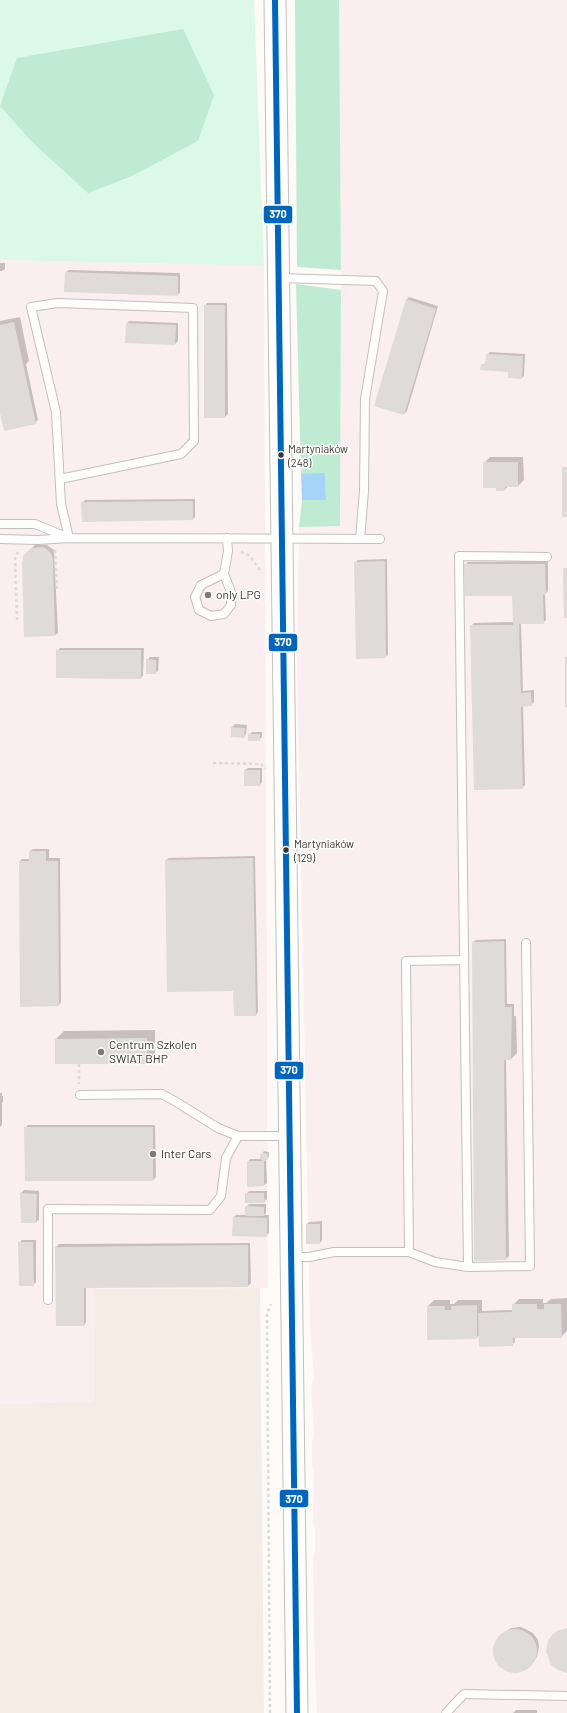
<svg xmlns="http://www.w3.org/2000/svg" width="567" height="1713" font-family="Barlow,sans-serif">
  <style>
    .built { fill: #f5ece6 }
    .industrial { fill: #faeef1 }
    .green { fill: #dcf8e6 }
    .forest { fill: #bfebd2 }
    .water { fill: #a5d4f9 }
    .shadow { fill: #0003 }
    .building { fill: #dedbd9 }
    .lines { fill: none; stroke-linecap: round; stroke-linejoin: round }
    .lane-casing { stroke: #c2bfbd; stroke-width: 10 }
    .secondary-casing { stroke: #c2bfbd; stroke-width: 23 }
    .path { stroke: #dadad9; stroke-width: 2.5; stroke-dasharray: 3 3; stroke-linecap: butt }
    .lane { stroke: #fffefe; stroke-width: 8 }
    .secondary { stroke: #fffefe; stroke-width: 21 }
    .bus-1-casing { stroke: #fff; stroke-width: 9 }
    .bus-1 { stroke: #0065bd; stroke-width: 6 }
    .bus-dot { fill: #383531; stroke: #fff; stroke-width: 1.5 }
    .poi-dot { fill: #7d7a77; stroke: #fff; stroke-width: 1.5 }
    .labels { text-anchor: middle; stroke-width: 3; stroke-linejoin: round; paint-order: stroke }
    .bus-label { font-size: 11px; fill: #383531; stroke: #fff; text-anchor: start }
    .poi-label { font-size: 12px; fill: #383531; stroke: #fff; text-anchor: start }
    .line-badge { stroke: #fff; stroke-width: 1.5 }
    .badge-label { font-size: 11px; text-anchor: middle; font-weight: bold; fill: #fff }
  </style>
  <rect width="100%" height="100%" fill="#fdfaf8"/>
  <path class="built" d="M260,1288L264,1713H0V1404L94,1401L93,1289Z"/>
  <path class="industrial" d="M339,0H567V1713H317L315,1672L313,1561L315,1550V1529L313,1522L314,1472L312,1464V1443L314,1436L311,1386L314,1379L310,1325L297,659L299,527L340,526L341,290Z
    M0,260L264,266L268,1288L93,1289L94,1401L92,1402L0,1404Z"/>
  <path class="green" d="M0,0H254L264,266L0,260V106L32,142L0,105Z"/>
  <path class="forest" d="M295,0H339L341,270L297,267Z
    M183,29L214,95L198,141L132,176L88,193L32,142L0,106L17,58Z
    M296,284L341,290L340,526L299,527L302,500L326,499L325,474H301Z"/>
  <path class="water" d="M325,473L326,500H302L301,474Z"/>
  <path class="shadow" d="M0,263H5V269L2,271H0Z
    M69,270L180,273V293L177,295L66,272Z
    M409,297L438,306L407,411L404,414L406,300Z
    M207,303H227L228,414L225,417L205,306Z
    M20,317L29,361L26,364L38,420L35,423L0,408V321Z
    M129,321L178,323V341L175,344L127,323Z
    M490,352L525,354L524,376L521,378L509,371L482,365L487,362V355Z
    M490,457H523L524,480L518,486H508L505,490L484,463Z
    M195,499V517L193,519L82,503L85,500Z
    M35,545H47L54,550L58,633L55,635L23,561L24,556Z
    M387,559L388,655L385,657L356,562L358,560Z
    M548,561V591L545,594L546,620L543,623H521L523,691L534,690V702L531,705H523L525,785L522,788L471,626L474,623L514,622L513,595L465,565L468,562Z
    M60,648H144L143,675L141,678L57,651Z
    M150,657H159L158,671L155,673L147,660Z
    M235,724L247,725L246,734L244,737L232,736V727Z
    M252,732H262V737L259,740L249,735Z
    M248,768H262V782L260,785L245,770Z
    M33,849H49V858H60L61,1002L59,1005L20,861L22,859H30V851Z
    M255,856L258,1012L256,1015L234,990L166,860L169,858Z
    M506,939L507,1004H514V1016H516L517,1053L511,1059H506L509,1256L506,1259L473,942L476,940Z
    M155,1030V1055L147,1063L56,1039L64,1031Z
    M0,1093H2V1096H3V1102L2,1103V1125L0,1127Z
    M28,1125H155L156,1177L153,1180H26L25,1128Z
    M264,1151L269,1152V1157L266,1160L267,1183L264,1185L248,1162L250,1159H261L262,1154Z
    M24,1190L39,1191V1220L36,1222L21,1193Z
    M249,1191H267V1199L264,1202L246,1194Z
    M249,1204H266V1213L264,1215H269V1233L266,1236L234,1217L236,1215H246V1207Z
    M322,1221V1240L320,1243L307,1224L309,1222Z
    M22,1240H36V1282L33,1285L19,1243Z
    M250,1243L251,1283L248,1286L86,1287V1322L84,1325H57L56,1247L59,1244Z
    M567,1298V1331L561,1337H515V1342L512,1345L480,1335L476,1338L428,1306L434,1300H450V1304H454L458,1300H482V1311L513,1310V1305L519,1299H543V1303H546L551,1299Z
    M521,1627L533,1633L538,1640L539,1647L537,1657L528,1667L525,1670L515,1672L506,1670L499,1666L495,1659L494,1651L496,1643L505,1632L511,1628Z
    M516,1710H537V1713H513Z"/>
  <path class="building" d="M65,272L178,276V296L64,292Z
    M406,299L436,309L404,415L374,406Z
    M204,305H225V418H204Z
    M14,322L36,424L4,431L0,413V325Z
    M126,323L176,325L175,345L125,343Z
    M486,354L523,356L522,379L508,378V372L480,370L481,364H485Z
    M483,462H518V487H505V491H496V488H483Z
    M562,467H567V517H562Z
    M193,501V520L82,522L81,502Z
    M44,547L51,553L53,560L55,636L24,637L22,561H23V556L31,548Z
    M385,561L386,658L356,659L354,562Z
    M464,564H545L546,595H543L544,624H519L521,693L531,692L532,706L521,707L523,789L474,790L470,625H513L512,596H465Z
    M563,568H567V618H564Z
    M56,650H141V679L56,678Z
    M565,657H567V707H565Z
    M146,659L156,660V674H146Z
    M231,727L245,728L244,738L231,737Z
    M248,734H260V741H248Z
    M244,770H260V786H244Z
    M29,851H46V861H58L59,1006L20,1007L19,861H29Z
    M253,858L256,1016H234L233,991L167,992L165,860Z
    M504,941L505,1007H512L511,1060H504L506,1260L474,1261L472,942Z
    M147,1038V1064H55V1039Z
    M24,1127H153V1181H25Z
    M260 1157a4 4 0 1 1 8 0a4 4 0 1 1-8 0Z
    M247,1161H264V1186L247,1187Z
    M20,1193L37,1194L36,1223H21Z
    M245,1193H264L265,1203H245Z
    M245,1206L264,1207V1216H245Z
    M233,1217L267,1218V1237L232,1236Z
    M306,1224H320V1244H306Z
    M18,1242H33L34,1286H19Z
    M248,1245V1287L84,1288V1326H56L55,1247Z
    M512,1304H537V1309H544V1304H561L562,1338H513V1346L479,1347L478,1313L512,1312Z
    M477,1305V1339L427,1340V1306H445V1310H451V1306Z
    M567,1628V1673L560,1671L551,1665L546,1651L548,1641L551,1636L557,1631Z
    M493 1651a22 22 0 1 1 44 0a22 22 0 1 1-44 0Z"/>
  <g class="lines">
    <defs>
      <path id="lane" d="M279,278L376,281L383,291L365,399L364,491L360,539
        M0,524H35L69,538L380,539
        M0,539L38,540L69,538L61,504L56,412L31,307L58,303L193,308L194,441L181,454L60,479
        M224,574L201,585L195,597L199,610L211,616L224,614L231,605V592L224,574L228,551L227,538
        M80,1095L162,1094L178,1103L218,1128L238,1136
        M409,1252L406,961L464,960
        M291,1257H309L334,1252H409L435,1262L468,1267L530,1266L526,943
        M468,1267L459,556L547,557
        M48,1300V1209L210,1210L221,1196L226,1158L238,1136H289
        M446,1713L464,1694L567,1696"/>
      <path id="secondary" d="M275,0L297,1713"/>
    </defs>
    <use href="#lane" class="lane-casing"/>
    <use href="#secondary" class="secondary-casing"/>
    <path class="path" d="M55,550L57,590
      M241,552L250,556L262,573
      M17,620L15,559L18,552
      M213,763L261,764L266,769
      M79,1064V1084
      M270,1713L267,1314L271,1304"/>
    <use href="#lane" class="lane"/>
    <use href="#secondary" class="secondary"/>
    <defs>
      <path id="bus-1" d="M275,0L297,1713"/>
    </defs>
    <use href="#bus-1" class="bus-1-casing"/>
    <use href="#bus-1" class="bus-1"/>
  </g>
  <g class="bus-dot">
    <circle cx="281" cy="455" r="3.5"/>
    <circle cx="286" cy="850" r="3.5"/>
  </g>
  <g class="poi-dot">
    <circle cx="208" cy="595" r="4"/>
    <circle cx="101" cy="1052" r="4"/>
    <circle cx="153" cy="1154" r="4"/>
  </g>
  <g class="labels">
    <g class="bus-label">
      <text x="288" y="453">Martyniaków<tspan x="288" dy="14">(248)</tspan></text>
      <text x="294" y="848">Martyniaków<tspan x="294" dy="14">(129)</tspan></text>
    </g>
    <g class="poi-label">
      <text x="216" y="599">only LPG</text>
      <text x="109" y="1049">Centrum Szkolen<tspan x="109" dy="14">SWIAT BHP</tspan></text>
      <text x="161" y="1158">Inter Cars</text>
    </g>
  </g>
  <g class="line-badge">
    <rect x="263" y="205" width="30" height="19" rx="4" fill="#0065bd"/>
    <rect x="268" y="633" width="30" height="19" rx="4" fill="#0065bd"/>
    <rect x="274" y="1061" width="30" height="19" rx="4" fill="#0065bd"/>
    <rect x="279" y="1489" width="30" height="19" rx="4" fill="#0065bd"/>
  </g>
  <g class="badge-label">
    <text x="278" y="218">370</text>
    <text x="283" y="646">370</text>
    <text x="289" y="1074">370</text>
    <text x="294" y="1503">370</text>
  </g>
</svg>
